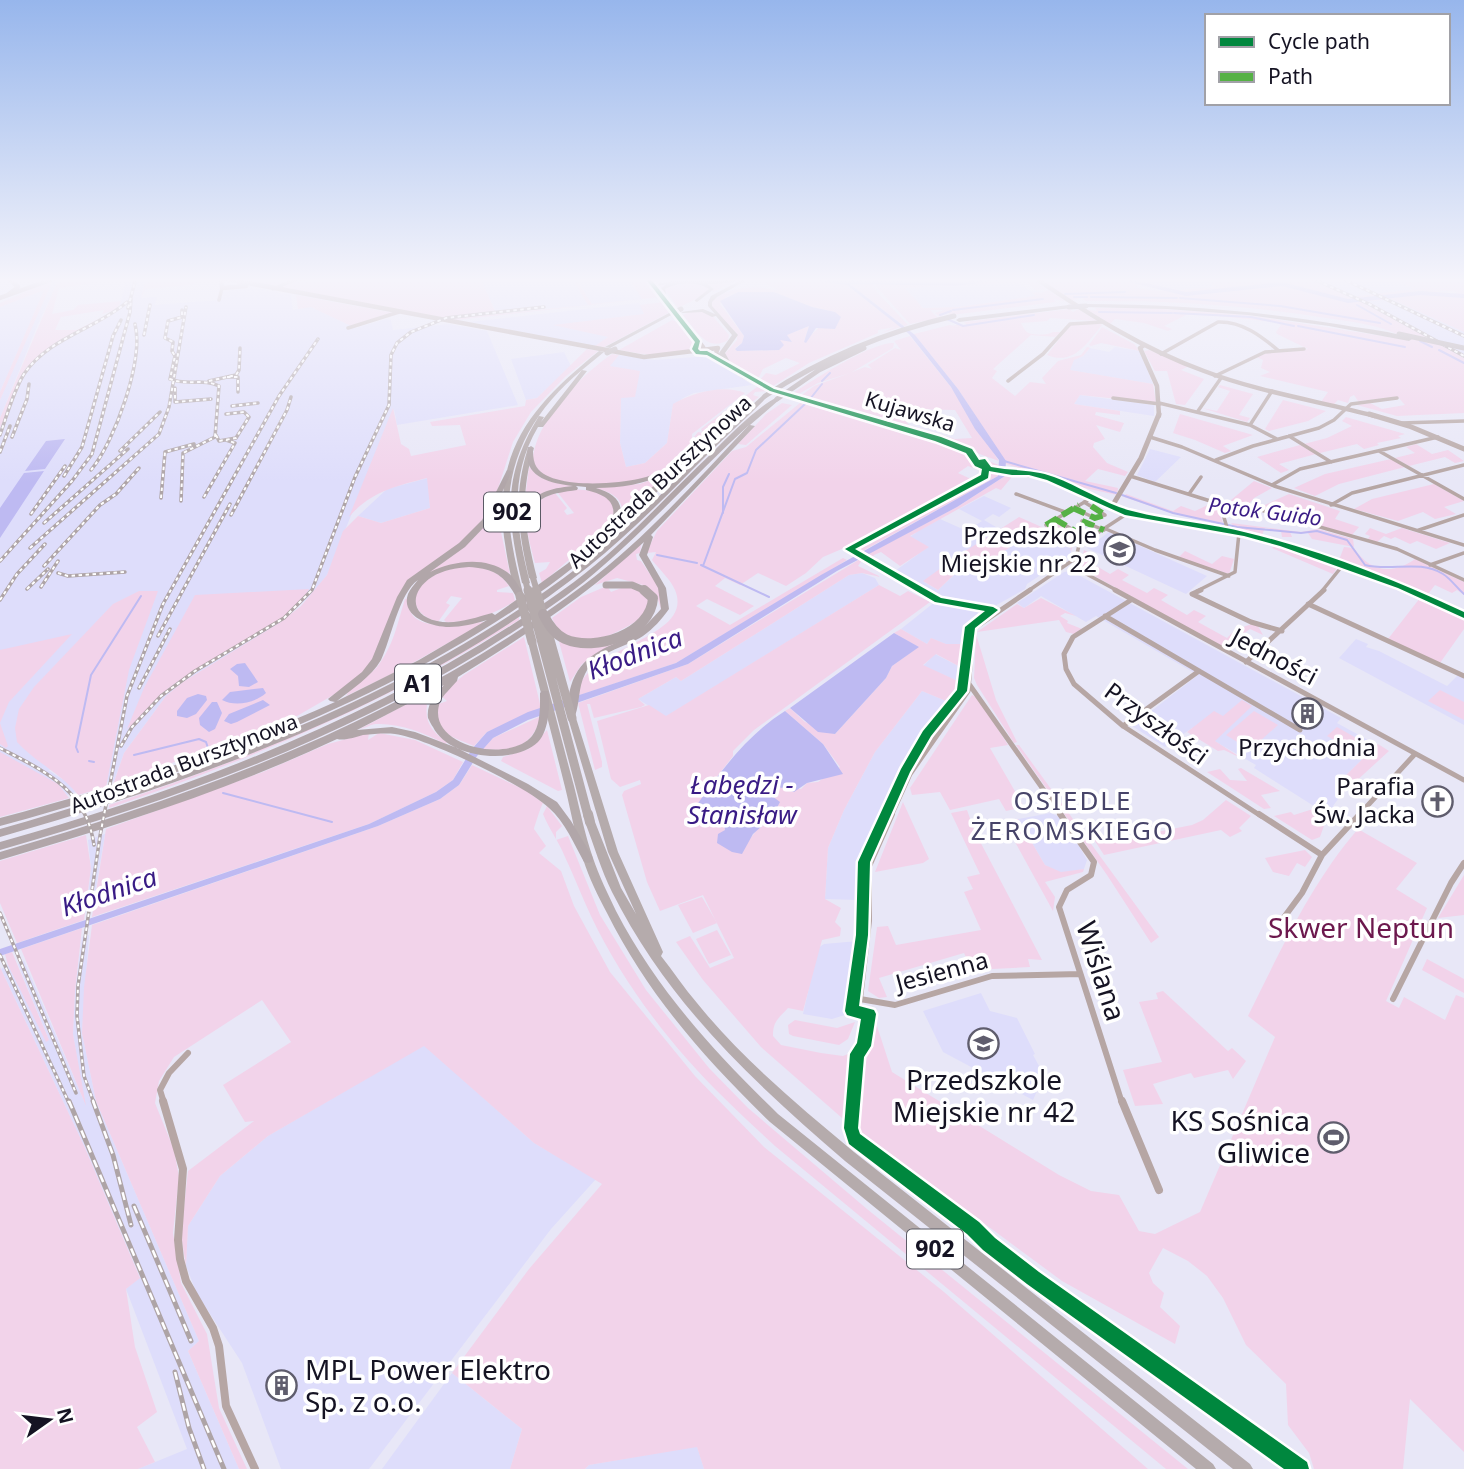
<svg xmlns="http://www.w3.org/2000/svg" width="1464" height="1469" font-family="'Noto Sans',sans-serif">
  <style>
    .built { fill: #deddfb }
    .green { fill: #f2d3ea; fill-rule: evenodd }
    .water { fill: #bebaf2 }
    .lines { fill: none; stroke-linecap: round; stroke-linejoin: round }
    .stream { stroke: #bebaf2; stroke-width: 2 }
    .river { fill: #bebaf2; fill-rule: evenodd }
    .minor-far3 { stroke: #b6a6a4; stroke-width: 3.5 }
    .minor-far2 { stroke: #b6a6a4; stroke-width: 5 }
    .minor-far1 { stroke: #b6a6a4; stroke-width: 6 }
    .minor { stroke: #b6a6a4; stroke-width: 8 }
    .tertiary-far2 { stroke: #b6a6a4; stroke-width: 4.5 }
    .tertiary-far1 { stroke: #b6a6a4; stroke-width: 5 }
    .tertiary { stroke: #b6a6a4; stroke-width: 7 }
    .secondary { stroke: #b5a5a3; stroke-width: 4.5 }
    .primary { fill: #b5abac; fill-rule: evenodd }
    .motorway { fill: #b1a6a9; fill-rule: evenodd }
    .rail-far1-casing { stroke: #aea4a6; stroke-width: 3.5 }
    .rail-casing { stroke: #aea4a6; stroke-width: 5 }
    .rail-far1 { stroke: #fff; stroke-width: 2; stroke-dasharray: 3.5; stroke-linecap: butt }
    .rail { stroke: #fff; stroke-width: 2.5; stroke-dasharray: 8; stroke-linecap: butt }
    .primary-bridge-far3 { stroke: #b5abac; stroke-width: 5 }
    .primary-bridge-far2 { stroke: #b5abac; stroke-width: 6 }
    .primary-bridge-far1 { stroke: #b5abac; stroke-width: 9 }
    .primary-bridge { stroke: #b5abac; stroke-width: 10 }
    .motorway-bridge-far2 { stroke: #b1a6a9; stroke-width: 5 }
    .motorway-bridge-far1 { stroke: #b1a6a9; stroke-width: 7 }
    .motorway-bridge { stroke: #b1a6a9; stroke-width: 10 }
    .quiet { stroke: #55b145; stroke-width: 6; stroke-dasharray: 13 6; stroke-linecap: butt }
    .cycleway-casing { stroke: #fff; stroke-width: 5 }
    .cycleway { fill: #00873e; fill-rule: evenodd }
    .labels { text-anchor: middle; stroke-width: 7; stroke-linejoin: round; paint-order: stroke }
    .far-street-label { font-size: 21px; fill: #151323; stroke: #fff }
    .far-water-label { font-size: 21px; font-style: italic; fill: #391b85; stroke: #fff }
    .shield { fill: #fff; stroke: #5b5a65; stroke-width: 2 }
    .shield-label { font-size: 23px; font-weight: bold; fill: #151323 }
    .poi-label { font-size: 24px; fill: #151323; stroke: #fff; text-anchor: end }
    .street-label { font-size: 24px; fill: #151323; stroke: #fff }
    .water-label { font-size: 26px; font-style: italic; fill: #391b85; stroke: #fff }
    .neighbourhood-label { font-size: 26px; letter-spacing: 2px; fill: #474469; stroke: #fff }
    .near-park-label { font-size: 28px; fill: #6c184d; stroke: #fff }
    .near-street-label { font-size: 28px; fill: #151323; stroke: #fff }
    .near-poi-label { font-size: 28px; fill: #151323; stroke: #fff }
  </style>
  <rect width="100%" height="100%" fill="#e8e7f7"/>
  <path class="built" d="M59,278L36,329L0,418V400L28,332L53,280Z
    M127,278H146L141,298L157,297L155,305L219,300L221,291L252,288L291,295L293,310L311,307L356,328L386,319L391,320L393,330L449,324L487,331L518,405L397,425L394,409L327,575L312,594L281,622L183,682L166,696L124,753L114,781L107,782L111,756L48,770L70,784L75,792L67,795L58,784L0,779V428L26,368L48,349L119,308Z
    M497,278H572L589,305L496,313L482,282L498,280Z
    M575,278H628L643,299L592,304Z
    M1138,278H1200L1218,287L1178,290L1146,282V280Z
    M1309,278H1392L1415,289L1352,297Z
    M1017,282L1037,296L959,307L923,308L904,288Z
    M45,289L20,346L0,392V307Z
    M1391,299L1464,332V358L1361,302Z
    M639,303L645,314L556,325L609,337L595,346L469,322Z
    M1115,347L1140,351L1153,384L1069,370L1074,360L1083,356L1090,348L1109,352Z
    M564,352L571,366L537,398L526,400L511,359Z
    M619,355L654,360L710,356L752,385L694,393L685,397L673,405L667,443L645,463L626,467L620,443L621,398L609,366Z
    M1080,395L1154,405V416L1074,404Z
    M1150,449L1181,457L1155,482L1137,475Z
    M428,478L430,508L381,523L358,516L387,489Z
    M984,496L1011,508L999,517L993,514L984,520L1001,530L960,555L924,582L938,590L967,563L978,569L1031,533L1045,540L1052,535L1071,544V555L1027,584L1025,589L993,607L943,600L891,574L928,547L910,537L918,531L940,519L967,531L982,521L959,509Z
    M1109,532L1207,576L1186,594L1087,548Z
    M1071,571L1341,718L1337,723L1377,745L1340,781L1346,784L1338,793L1341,795L1333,806L1335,808L1328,815L1254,768L1256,765L1192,728L1165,747L1132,726L1198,675L1096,616L1086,622L1041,596L1024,608L1017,603L1064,572Z
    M862,573L875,578L879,585L666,717L638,699L676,677L681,681L849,575Z
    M936,601L989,610L968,626L964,644H946L931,638L927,644L901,629Z
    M1356,639L1368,644L1366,647L1379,651L1447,686L1458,675L1464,678V725L1339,658Z
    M935,654L964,669L960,682L923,666Z
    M922,691L946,701L901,763L860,855L857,900L825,899L828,848L844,810L875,752Z
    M1051,813L1059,817L1076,841L1087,860L1084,869L1061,873L1045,865L1018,819Z
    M105,834L95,894L88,896L91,868L88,840Z
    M89,935L82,1033L96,1101L199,1341L188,1351L239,1469H138L187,1449L126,1289L140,1277L85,1148L1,969L8,965L46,1041L49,1040L18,964L24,961L84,1101L73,1034L75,991L82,937Z
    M858,941L848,1014L832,1019L803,1014L818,948L824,944Z
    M981,993L990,1011L1017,1018L1035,1054L1033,1055L1044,1075L1033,1100L943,1052L923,1011Z
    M424,1045L534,1143L596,1179L551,1229L369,1469H281L242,1363L197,1294L186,1266L188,1226L220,1176L268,1136Z
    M452,1373L522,1429L510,1469H382Z
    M697,1446L704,1469H585L589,1465Z"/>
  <path class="green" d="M59,278H127L59,288L52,314L73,310L78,305L121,301C118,311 111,311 102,314L104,310L61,317L55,330H77L102,317L48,349L26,368L0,428V418Z
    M146,278H217L189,285L145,289L141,299Z
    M226,278H314C325,284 360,278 375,278L378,281H381L378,278H485L486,281L482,282L495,311L446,318Z
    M572,278H575L592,304L642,299L631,282L645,280L660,297L456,320L449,319L588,305Z
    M754,278H794L845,284L901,327L881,333L895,327L878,330V333L809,363L770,388L758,382L766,373L776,375L800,363L786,358L763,369L759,377L752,380L725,359L723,356L737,340V334L712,307L711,302C729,286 759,285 779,291L767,284L750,279ZM738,292H774L812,307L835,312L804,342L809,326L786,335L792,342L783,338L780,340L779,350L737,351L735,348L742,343L744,336L720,304L726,297Z
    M813,278H869L877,292L908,325L904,326L846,281Z
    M871,278H1010C966,287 919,284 875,284Z
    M1029,278L1046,289L1036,290L1026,282L905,288L923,308L959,307L1036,296L1032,292L1041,293L1048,290L1065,301L1054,299L1055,302L951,315L947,312L940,317L935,313L944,310H930L938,318L910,324L875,285L964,284Z
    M1037,278H1115L1147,286L1139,284L1136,288L1159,291L1165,290L1122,278L1178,290L1216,287L1200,278H1309L1352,297L1414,289L1392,278H1464V296L1455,293L1460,292L1431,290L1464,297V332L1391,299L1362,302L1464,358V413L1397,416L1357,405L1370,403L1382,409L1405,405L1398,397L1358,401L1354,395L1350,397L1348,403L1338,400L1333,405L1321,402L1328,392L1260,376L1270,372L1261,368L1263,360L1257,357L1267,353L1308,349L1277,334L1276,332L1281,325L1275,322L1190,313L1164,326L1172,329L1168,331L1144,323L1115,319L1110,324L1084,309L1097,311L1095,308H1148L1247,315L1408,340C1384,325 1353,322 1326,318C1246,305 1166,300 1085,301L1082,297L1071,301Z
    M53,280L0,400V392L44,290L0,307V303Z
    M682,282C698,282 714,285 730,283L713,292L711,286L700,282L710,289L702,296L678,308L664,288L691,283L661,285L664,286L661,288L658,285Z
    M296,295L394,313L351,326L311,307L298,309Z
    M664,302L672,311L604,347L595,346L608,337L553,325L644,314L640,305Z
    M1069,309L1073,312L1078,309L1097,321L1050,318L1047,321L1021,323C1023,326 1024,330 1027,332C1032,336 1049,335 1053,332H1061L1055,337L1031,335L993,369L997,371L992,378L1015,396L1030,382L1046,384L1042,378L1058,361L1081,355L1087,347L1090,348L1083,356L1074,360L1070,370L1153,384L1156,403L1080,395L1074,404L1120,411V415L1096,412L1095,415L1124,423L1120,432L1096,425L1105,439L1094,443L1093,447L1107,463L1128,472L1125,476L1098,469L1085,481L1118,488L1117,495L1076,486L1006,464L958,389L914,334L950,325L959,327L953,325H967L964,322Z
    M694,310L710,313L729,335L728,340C707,353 695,329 683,315Z
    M672,320L677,322L680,320L698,342L697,346C676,361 642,354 619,350Z
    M1099,323L1102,325C1087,343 1074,366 1047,355L1071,324Z
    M1102,327L1134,344L1140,351L1101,343L1091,346L1089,345Z
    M910,336L951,387L999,461L910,429L913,426L955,439L972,438L955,410L906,409L911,419L905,420L909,425L901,427L798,398L814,386L850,373L818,383L795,396L790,395C810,382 873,341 894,343L893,348L852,372L865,367L872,369L868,365L895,348L901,350L894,341Z
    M587,349L598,351L565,377L531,412L513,442L492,507L468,538L414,576L379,650L362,674L342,690L297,716L113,785L124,753L166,696L183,682L281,622L301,606L327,575L343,531L358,516L381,523L430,508L427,478C396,486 370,492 349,517L393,408L401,444L409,449L411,456L466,445L460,425L432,426L430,422L525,406L526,400L537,398Z
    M1149,350L1189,366L1181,370L1204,379L1185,405L1176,404L1167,371H1155L1144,351Z
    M612,354L619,355L610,366L640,371L635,397L621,398L620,443L626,467L645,463L667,443L673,404C693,392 724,384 745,393L692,434V438L698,443C683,458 669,472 649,478C625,486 568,488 545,476C541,473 537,468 533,464C532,424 580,376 612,354Z
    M1220,385L1253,394L1239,415L1250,418L1247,422L1202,408L1217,411L1230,391L1218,387Z
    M757,387L767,391L755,392L753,395L759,397L703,437H694L698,432L703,433L701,429Z
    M1283,400L1326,411L1308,421L1269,431L1265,429Z
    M782,403L792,405L746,445L738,444L766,414Z
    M800,403L901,431L980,459L984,472L968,466L958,473L973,480L966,484L967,485L877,534L823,557L806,573L786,586L758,573L740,585L725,578L715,586L754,606L740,615L707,599L696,606L730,625L843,558L847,560L676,663L577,696C581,645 696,640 675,590C671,580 659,569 652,560L656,552L646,553L657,531L732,451L746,447Z
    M1180,414L1253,435L1223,446L1231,451L1225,453L1195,440L1173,433Z
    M1346,417L1405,434L1398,436L1401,438L1377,443L1379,445L1364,449L1357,444L1320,453L1304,444L1327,438L1352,426L1342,421Z
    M1416,444L1432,454L1448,450L1464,461L1455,463L1445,457L1409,466L1395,458L1415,453L1406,447Z
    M1300,445L1316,454L1279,464L1289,470L1281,473L1257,457Z
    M983,459L999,465L998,476L861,552L853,549L984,478L988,470Z
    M1391,459L1405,467L1339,484L1315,496L1294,488L1325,474Z
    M529,467L541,478L574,486L545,492L524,507Z
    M1006,468L1016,472L1001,490L996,488L910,536L929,547L900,566L881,552L874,555L870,562L862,557L957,507L1005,476Z
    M665,474L668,475L621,518C627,497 608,491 591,487L640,484Z
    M1254,481L1272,488L1254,498L1248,505L1232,502L1231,500Z
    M1434,484L1464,501L1444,507L1456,514L1435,519L1423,512L1398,521L1354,509L1372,499Z
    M572,489L595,491L613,499L614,521L542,583L539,573L546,569L550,562L535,563C527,531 516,507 555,493L567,508L564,511L567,515L574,513L558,493Z
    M1126,494L1173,511L1181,506L1195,511L1212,503L1217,505L1223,523L1172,513L1124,497Z
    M1289,494L1340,511L1335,519L1359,527L1351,536L1258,508Z
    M500,503L501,532L510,574C483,558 456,568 426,574C463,549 477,540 500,503Z
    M1019,517L1044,528L1055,521L1083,538L1073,544L1071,552L1070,544L1053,535L1045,540L1031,533L978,569L966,563L938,590L923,581L959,555Z
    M1231,523L1301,532L1318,529L1353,539L1354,547L1312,539L1308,533L1290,532L1292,537H1282L1281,531L1265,528L1262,535L1236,529Z
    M1370,528L1386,534L1402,528L1450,543L1436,549L1417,541L1410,544L1395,537L1391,539L1384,536L1376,543L1367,540L1370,536L1365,534Z
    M641,544L640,553L636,554L637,560L641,561L660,589L661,609L657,597L643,585L617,578L595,585Z
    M1275,545L1335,565L1337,568L1333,574L1272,548Z
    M1344,547L1354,548C1369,571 1391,576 1415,559L1464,582V595L1457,590L1452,593L1435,585L1428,594L1345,563L1339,560Z
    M1084,550L1095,556L1088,561L1110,574L1118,569L1129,575L1122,580L1147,593L1154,588L1168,595L1161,600L1187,615L1194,610L1206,616L1198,622L1227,638L1235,630L1254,623L1258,626L1263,635L1250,629L1235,640L1251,649L1246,653L1234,647L1229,651L1082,569L1080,567Z
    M1185,551L1212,564L1222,556L1234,559L1229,574L1178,558Z
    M860,559L862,560L858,566L881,577L862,573L849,575L681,681L676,677L638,699L645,705L641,707L594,718L590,704H587L602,762V767L595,770L578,703L688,664Z
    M470,566C488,569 499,571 509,586L497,590V592L513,593L515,601C493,614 471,623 446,622L444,620L462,598L451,596L446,603L450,605L438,622C410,614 407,591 433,576C444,569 457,568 470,566Z
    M629,585L649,596L651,611C625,630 571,663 552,618L581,597L607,586L611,592Z
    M879,585L900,596L908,591L930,602L754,730L733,751V756L713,782L725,830L722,833L742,849L760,826L772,817L775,790L780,786L801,789L807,783L818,782L840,767L823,744L785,711L790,708L805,722L835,734L886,678L892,666L918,647L894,633L901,629L927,644L931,638L946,644H964V669L936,654L923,665L960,682L946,701L922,691L875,752L844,810L828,848L825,899L841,908L835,922L841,928L840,936L822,940L803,1011L788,1008C778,1019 773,1021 773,1036L781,1045L821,1053L843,1056L853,1052L862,1019L876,1023L892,1072L1059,1175L1091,1191L1119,1195L1139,1231L1155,1234L1200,1212L1275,1037L1248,1016C1280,952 1311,883 1358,829L1417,863L1396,889L1427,908L1386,1001L1399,1008L1404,997L1445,1020L1456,995L1464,998V1452L1410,1399L1403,1469H1314L1309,1453L1288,1425L1286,1384L1246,1345L1223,1298L1207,1276L1188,1261L1163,1248L1149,1273L1153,1283L1164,1293L1160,1307L1180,1326L1175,1344L1062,1281L842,1118L761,1047L703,980L676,942L690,936L710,968L734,958L703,895L660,911L647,882L622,795L624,791L641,784L640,780L620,787L611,779L597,721L649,705L666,716Z
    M309,589C290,626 204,661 169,688C153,699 142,719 127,729L144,688L195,595Z
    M139,591H158L129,670L106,787L78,795C62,774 35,762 17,742L15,728L19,709L34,687L113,604Z
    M409,598C403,639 471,621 485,622L402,669L346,696C351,686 368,677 377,667C394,645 397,624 405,599Z
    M1041,598L1076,616L1065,613L1060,616L1068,621L1067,623L1082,629L1074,634L1066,632L1059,620L977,632L1017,604L1024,608Z
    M1420,598L1464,619V629L1440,663L1388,639Z
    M519,617V620C390,701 253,759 109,808V805C253,758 391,699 519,617Z
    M72,634L9,702L0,723L8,746L6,748L0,744V650Z
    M976,634L996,700L1017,742L1014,743L977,685L974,678Z
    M524,637L541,708L487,732L474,746C448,735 439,736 436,705L447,701L440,695L464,675Z
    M558,638L566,643L624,639L582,664L570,682Z
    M442,685L424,702L427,705C424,722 433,733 447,742L446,744C424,733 400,723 376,724C371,724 366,728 360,729Z
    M1440,690L1464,702V720L1428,701Z
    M972,695L978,698L1008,745L990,748L1024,807L1006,811L999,799L950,810L940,792L912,795L910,788Z
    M1242,700L1252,706L1215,741L1243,759L1224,750L1218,751L1187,732L1214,711L1223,716Z
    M1254,711L1278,725L1250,750L1226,735Z
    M541,716C532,747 514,752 483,749L493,738Z
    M1337,727L1372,747L1362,756L1327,736Z
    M547,730L562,790L558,791L501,761L503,757L529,749Z
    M369,733L368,740L379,733L415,740L463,762L453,780L436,792L369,824L92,917L106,829L263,772L328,744Z
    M1378,744L1389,751L1341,795L1337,793L1345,785L1340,781Z
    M1016,745H1019L1159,937L1151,943L1107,875Z
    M0,752L58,784L69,798L0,817Z
    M472,765L527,791L543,803C541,806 535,825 534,829L546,846L539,853L561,871L574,906L610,972L695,1076L764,1147L944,1292L1148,1469H704L697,1447L589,1465L585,1469H510L522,1429L452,1373L529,1269L602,1184L534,1143L424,1046L268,1136L220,1176L188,1226L186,1266L181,1235L188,1171L254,1121L245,1122L223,1085L291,1042L262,1000L174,1057L159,1081L155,1103L174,1150L179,1177L173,1233L181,1283L207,1334L219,1408L247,1469H239L188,1351L199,1341L96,1101L82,1033L84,987L92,925L378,826L440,799L459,785Z
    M1241,768L1280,791L1261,795L1271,808L1264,809L1207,772L1220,769L1230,780L1247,781L1238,769Z
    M1226,800L1251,816L1239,828L1242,831L1230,837L1221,830L1104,855L1093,838L1111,834L1116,840L1192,825L1203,820Z
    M903,802L929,859L923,863L875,872Z
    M547,806L562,826L556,832V840L568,836L600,915L646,990L709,1068L748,1108L867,1209L1188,1469H1166L775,1146C745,1118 714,1090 687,1059C650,1017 615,967 591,916C582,897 574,876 565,857C559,842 549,829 543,814Z
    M1313,809L1327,817L1320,837L1312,840L1274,816L1291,812L1294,815Z
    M967,810L974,830L1042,960L1028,959L1030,967L992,969L974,974L964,953L879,978L887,997L879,998L868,991L877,927L888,926L896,945L981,930L964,892L973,889L967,877L980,874L951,813Z
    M1018,819L1045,865L1061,872L1084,869L1083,872L1045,882L1055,897L1053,911L1004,822Z
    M86,835L91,868L84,920L17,943L0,903V861Z
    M1305,850L1312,857L1305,867L1297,863L1289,876L1273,872L1265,858Z
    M1464,875V915L1438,918Z
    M702,897L717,923L693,933L678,905Z
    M82,928L75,991L73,1034L86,1106L21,949Z
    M717,930L731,955L709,964L696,939Z
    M12,952L49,1040L46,1042L8,965L5,954Z
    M1427,959L1464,979V993L1422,970Z
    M0,967L85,1148L140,1278L126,1289L135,1347L157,1412L137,1427L155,1462L138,1469H0Z
    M1163,991L1228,1051L1232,1048L1246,1061L1233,1079L1228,1070L1194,1078L1191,1073L1153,1084L1163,1104L1135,1106L1123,1070L1162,1062L1139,1002L1158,999L1156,993Z
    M795,1020L837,1028L855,1022L848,1039L839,1045L793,1036L789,1034L788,1025Z"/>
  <path class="water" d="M794,278L846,281L915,335L958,389L1006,461L1005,476L957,507L837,571L688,664L528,720L493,738L477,756L459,785L440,799L378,826L0,956V949L369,824L436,792L453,780L472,749L487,732L528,712L676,663L821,575L998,476L999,460L975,429L951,387L909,334L847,285Z
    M738,292H774L812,307L835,312L841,317L835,329L816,328L806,343L804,342L809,326L787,335L792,342L780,340L784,345L779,350L737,351L735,349L742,343L744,336L720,301Z
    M65,439L45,469L25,471L46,441Z
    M44,471L0,538V508L24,473Z
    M894,633L919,647L892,666L886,678L835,734L818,732L790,708Z
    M245,663L258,682L249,687L239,686L238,676L230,669L237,664Z
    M263,688L266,693C255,703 235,707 222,700L230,692Z
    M198,694L206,696L207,700L196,714L187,718L177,716V711L187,698Z
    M263,700L270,705L237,722L231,724L224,721L229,714Z
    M212,702H217L222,713L215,729L209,732L200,725L199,718Z
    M785,711L823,744L843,774L807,783L794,792L779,787L772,796L780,802L772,817L753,834L742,854L732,852L717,843L718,834L725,830L724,825L707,820L694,809C719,773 748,734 785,711Z"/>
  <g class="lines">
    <path class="stream" d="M1065,294L1125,292
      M1074,297H1087
      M1091,297L1177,298
      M1180,298L1280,306L1380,323
      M1357,305L1391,324
      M953,310L1043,299
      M1099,312L1172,313
      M1174,313L1251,317L1294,326
      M940,315L951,311
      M947,319L963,326L1034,315
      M1298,326L1405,347
      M1420,341L1432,347
      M1439,350L1464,363
      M822,381L830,373
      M810,399L822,384
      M1004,461L1116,493
      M1122,495L1173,513L1237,527L1301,533L1317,531L1347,540L1365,565C1391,572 1419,559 1443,574C1451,579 1457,588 1464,594
      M723,513V487L729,474
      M657,555L697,563
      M701,565L769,597
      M703,566L735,479L747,473L756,450L805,404
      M78,752L76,747L91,675L141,596
      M134,755L199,739L206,742L208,748
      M89,761L94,762
      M223,793L332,822"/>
    <path class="river" d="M1002,278H1017L956,286L846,284L843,282L846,280L956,282Z
      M1117,278H1124L1186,292L1282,282L1348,299L1420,291L1464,294V298L1420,295L1348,303L1282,286L1186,296L1117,279Z"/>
    <path class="minor-far3" d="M273,289L294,280L309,278
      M219,300L222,288
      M348,328L399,312
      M1161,354L1218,322C1242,321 1261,336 1279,351
      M1215,376L1265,352L1304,349
      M1008,381L1043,354L1070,324L1102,322
      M1113,398L1160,404
      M1159,403L1250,425L1277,439
      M1198,411L1221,378
      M1401,423L1464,421
      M1250,425L1272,391
      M1289,436L1331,462
      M1150,437L1182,447L1274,486L1464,545
      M1379,451L1464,499
      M1216,460L1253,446L1319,428L1334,420L1351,404L1397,398
      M1130,476L1220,504L1250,507L1397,549L1464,580
      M1272,485L1300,469L1438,437
      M1016,494L1065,512
      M1189,494L1201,477
      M1220,504L1228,531
      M1331,505L1352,493L1464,465
      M1073,508L1095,518L1105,515L1084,502
      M1055,519L1088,539
      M1082,521L1104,530
      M1046,525L1093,497
      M1106,529L1155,550L1229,576
      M1419,530L1464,515
      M1430,565L1464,553
      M1028,591L1076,558
      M1118,591L1079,570L1075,563L1079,545L1128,513
      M1197,591L1235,572L1239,533
      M1322,591L1343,565"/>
    <path class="minor-far2" d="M1115,590L1464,780
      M1201,590L1192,594L1251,622L1282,631
      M1131,600L1073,637L1064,654L1066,669L1074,684L1123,726L1261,816
      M1308,604L1464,676
      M1105,616L1300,730
      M1246,662L1324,590
      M969,684L1062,816
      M1123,726L1199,671
      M891,816L910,774L968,691L973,629L1030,590
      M1358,816L1415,754"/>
    <path class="minor-far1" d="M892,814L869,866V921L860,999L895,1005L992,976L1080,974
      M1060,814L1094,862L1091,875L1067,890L1059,907L1122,1103
      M1259,814L1322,855
      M1282,920L1302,893L1322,855L1360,814
      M1393,999L1451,883L1464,863
      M164,1103L160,1090L169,1073L188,1053"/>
    <path class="minor" d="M163,1101L183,1169L178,1240L180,1259L186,1281L213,1328L219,1346L226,1406L255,1469
      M1122,1101L1159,1190"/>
    <path class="tertiary-far2" d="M8,278L18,287L9,294
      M221,278L644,357L718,348L716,353L721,359
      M221,278L222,288L246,286
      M650,278L703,347
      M1035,278C1088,314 1143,349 1204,371C1259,392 1318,401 1375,416
      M1143,346L1140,348L1157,386L1159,416
      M709,353L743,376L772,390L859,416"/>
    <path class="tertiary-far1" d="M853,414L969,451L978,464L989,469L1050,478L1128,513L1244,534L1283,544L1412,591
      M1369,414L1409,426L1464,449
      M1114,503L1141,458L1159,414"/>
    <path class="tertiary" d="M1409,590L1464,615"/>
    <path class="secondary" d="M0,298L56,278"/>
    <path class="primary" d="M745,278H750L717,297L712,302V306L738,335L725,353L733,367L730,369L727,367L719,353L732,335L716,316L712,317L702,312L683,313L681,312L703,309L715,314L708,306V302L711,296Z
      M737,279H739V281L727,283L707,284L714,289L697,302L695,301V300L709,289C695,281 679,282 665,289L666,294L664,295L662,294L661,288L667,284L657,286L655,285C680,276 710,284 737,279Z
      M671,312L675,313L610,348L605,347Z
      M599,351L604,352L582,370L587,371L543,427H538C508,478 516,528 530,583L526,585L522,583C507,517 502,476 539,416L544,417L541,422L582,370C535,409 506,457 509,519C511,544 517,569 523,593L519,595H516C510,577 507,556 504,537C494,447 534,404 599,351Z
      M531,446L534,448C519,496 525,530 537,578L533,580L529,578C518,530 513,496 528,448Z
      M532,639L536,642C549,690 561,738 574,786C580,810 585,835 593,858C599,876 608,894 616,911C657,990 715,1053 778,1114L1213,1464L1216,1469H1196L770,1122C705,1059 648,995 607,913C598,896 589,878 583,859C575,836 571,811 565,787C553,739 540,690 528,642Z
      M572,715L576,718L618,852L663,952L661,956C673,971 684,988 697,1003C742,1059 799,1106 854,1152L1250,1464L1253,1469H1233L845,1161C752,1081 668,1003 612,892C601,870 594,845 585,822L587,819H593L595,822L621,888L636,914L608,852L568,718Z"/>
    <path class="motorway" d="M1086,304C1173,304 1258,311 1343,325C1364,329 1393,331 1412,339L1409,341L1329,326L1248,315L1167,309L1084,307L1083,306Z
      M1069,305L1072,307L1071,308L959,322L956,320L959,318Z
      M763,395L768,396C750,415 730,432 711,451C671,491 632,532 588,567C416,703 208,777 0,837V829C207,770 409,697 581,565C647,514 702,451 763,395Z
      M777,397L780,399L779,400L750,425L755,426L651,535L653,537L647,555L666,588L669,609C661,620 654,628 643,636C624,648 596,652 585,674C578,688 580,702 575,716H569L567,714C568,705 568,695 571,686C581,654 605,649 632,635C644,628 652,619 661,609L658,588L639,555L644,542C587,595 523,637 458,677L457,681C452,687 443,695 440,702C424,746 509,764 532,736C541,725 540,706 540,693L542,691H548C550,699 549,709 548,717C547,725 544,736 538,742C513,766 448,758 433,727C432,726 428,718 428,718C426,704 436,694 444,685L357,730L392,727L415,732L457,748L528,784L557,802L571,821L592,856L593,859L592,862L588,863L584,862C574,844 565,822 549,808C526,786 427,738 395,734C385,733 374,734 363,735C355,737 345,741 337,739C229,790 115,826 0,860V852C209,791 410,716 585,584C646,538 697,480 749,425C693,476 643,534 584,582C552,607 518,629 483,651C334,743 168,802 0,850V842C204,785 403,708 574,582C625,544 667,495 713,452C731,434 755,409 777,397Z
      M735,412L740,413L724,425C668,481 613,539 549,586C385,704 193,774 0,826V818C117,787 225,751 335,702L330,701L328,699L362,672L372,659L397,597L407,580L459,543L482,520L507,470L512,471L488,523L465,547L430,572C453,561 484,556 507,572C515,578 519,587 524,595L567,564L612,525L611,524C619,502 606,495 586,490V487L576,486L578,488L577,490C542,495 537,496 524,529H518L517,527C527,496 542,489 573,486C548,483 522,476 528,447L533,448C533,453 533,459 535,464C546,490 616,484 638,479C649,477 659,472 669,468H673L720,423ZM667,473L621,517C623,500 611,492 596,488C620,488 646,484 667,473ZM469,567C495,569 504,575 517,598H519L495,615L492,613C474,618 455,625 437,621C409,615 410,591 432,577C443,570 456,568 469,567ZM418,580C414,585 410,589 408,594C400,617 432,627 449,627C462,627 474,624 487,620L419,660L337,701C352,689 371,677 381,660C391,639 399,593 418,580Z"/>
    <defs>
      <path id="rail-far1" d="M1311,278L1369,304L1464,356
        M1341,278L1464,336
        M128,308L136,278
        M144,335L150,305
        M227,377H238V392
        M209,381L236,375L239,370L240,348
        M175,388V402L211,399
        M232,406L258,403
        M0,435C7,415 13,392 24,374C48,338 96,329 127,302
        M216,435L219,441L236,438L249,417L244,412L226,414
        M12,437L27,399L29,384
        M120,451L160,412
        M0,452L10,426
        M91,470C115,441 144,360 135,324
        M64,476L82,447L113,336L121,320
        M204,497L235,443L226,440
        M161,498L165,452L194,444
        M181,501L183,453L215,437L219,386C204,378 186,386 170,379L175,356L172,351L173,342L165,338L168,321L182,317V310
        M31,514L65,466
        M231,515L287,410L291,397
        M44,523L128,449
        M30,548L159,434L169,407L186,307
        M0,561L72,481L92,454L130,312L131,299
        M44,566L100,505L116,494L139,468
        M58,573L68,576L125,572
        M41,587L58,561
        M27,589L48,569
        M0,600L17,574L45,544
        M158,636L230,504
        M139,688L170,629
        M121,746L132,727L161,696L195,671L284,618L312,590L355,477L389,405L391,355L397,343L411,332L446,318L544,307
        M0,748C46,772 86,789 94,845
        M0,913L76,1093
        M0,955L69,1103
        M94,1103L84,1076L77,1016L78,986L100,836L127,696L163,604L279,396L318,339"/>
      <path id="rail" d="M69,1101L224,1469
        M93,1101L113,1155L131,1225
        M134,1206L191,1341
        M175,1372L189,1428L204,1469"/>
    </defs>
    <use href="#rail-far1" class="rail-far1-casing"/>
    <use href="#rail" class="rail-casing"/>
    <use href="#rail-far1" class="rail-far1"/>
    <use href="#rail" class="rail"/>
    <path class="primary-bridge-far3" d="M673,313L681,309
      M607,353L615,349"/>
    <path class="primary-bridge-far2" d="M533,578L537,591
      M526,583L528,591"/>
    <path class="primary-bridge-far1" d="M528,590L588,816
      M536,590L572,718
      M520,596L532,642"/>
    <path class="primary-bridge" d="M588,814L590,822"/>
    <path class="motorway-bridge-far2" d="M1069,307L1086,306
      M1399,334L1464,348
      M765,396C824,357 885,332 954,316
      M777,399L819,370L864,348"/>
    <path class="motorway-bridge-far1" d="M606,585H632L646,591"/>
    <path class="motorway-bridge" d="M543,614C548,624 554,634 565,639C595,652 651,634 653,598L644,590"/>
    <path class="quiet" d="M1073,508L1095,518L1105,515L1090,505
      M1055,519L1088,539
      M1082,521L1104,530
      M1046,525L1079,505"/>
    <defs>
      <path id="cycleway" d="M645,278H650L700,341L698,349L700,351H707L774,389L941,437L972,449L979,460L985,459L991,467C1012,471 1034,469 1054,477C1079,486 1107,505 1132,511C1170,521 1210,523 1248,533C1323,551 1395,580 1464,612V618L1398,588L1280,546L1244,536L1125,515L1047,480L1029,475H1012L989,471L988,478L855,549L941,598L993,607L998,610L975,628L967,691L931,736L910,772L870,862L868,935L859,1006L874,1010L876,1014L871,1046L864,1057L858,1128L860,1134L979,1222L995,1238L1039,1272L1307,1462L1309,1469H1284L1027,1284L983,1250L967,1234L849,1144L844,1128L850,1054L857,1043L861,1019L847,1015L845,1011L856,935L858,862L901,769L923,731L957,690L965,627L985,611L935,602L845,549L981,475L982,469L975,466L966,453L935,441L770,391L707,355L696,354L692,349L695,342Z"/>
    </defs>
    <use href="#cycleway" class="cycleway-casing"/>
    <use href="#cycleway" class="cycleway"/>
  </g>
  <linearGradient id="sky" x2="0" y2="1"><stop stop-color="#97b6ec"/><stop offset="0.58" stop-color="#f5f4fb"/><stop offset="1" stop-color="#f5f4fb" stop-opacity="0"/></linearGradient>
  <rect width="1464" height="483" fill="url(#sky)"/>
  <defs>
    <symbol id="school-ring" viewBox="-11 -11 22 22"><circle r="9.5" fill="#fff" stroke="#5f5d6d" stroke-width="1.5"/><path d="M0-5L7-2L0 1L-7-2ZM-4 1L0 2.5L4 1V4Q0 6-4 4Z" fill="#5f5d6d"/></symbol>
    <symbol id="building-ring" viewBox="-11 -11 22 22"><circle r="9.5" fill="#fff" stroke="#5f5d6d" stroke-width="1.5"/><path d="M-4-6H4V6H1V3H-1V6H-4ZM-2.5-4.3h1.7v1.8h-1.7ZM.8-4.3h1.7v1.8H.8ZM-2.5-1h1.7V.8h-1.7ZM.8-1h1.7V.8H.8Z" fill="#5f5d6d"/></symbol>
    <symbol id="church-ring" viewBox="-11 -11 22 22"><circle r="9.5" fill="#fff" stroke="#5f5d6d" stroke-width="1.5"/><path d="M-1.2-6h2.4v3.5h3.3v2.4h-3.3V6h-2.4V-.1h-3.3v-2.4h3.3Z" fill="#5f5d6d"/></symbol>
    <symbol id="stadium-ring" viewBox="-11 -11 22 22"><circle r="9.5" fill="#fff" stroke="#5f5d6d" stroke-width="1.5"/><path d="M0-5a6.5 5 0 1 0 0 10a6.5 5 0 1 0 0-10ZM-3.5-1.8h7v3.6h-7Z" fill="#5f5d6d"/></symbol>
  </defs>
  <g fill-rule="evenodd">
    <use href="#school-ring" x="1102" y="532" width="35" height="35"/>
    <use href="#building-ring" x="1290" y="696" width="35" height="35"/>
    <use href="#church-ring" x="1420" y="784" width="35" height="35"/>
    <use href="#school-ring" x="966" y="1026" width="35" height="35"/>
    <use href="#stadium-ring" x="1316" y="1120" width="35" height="35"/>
    <use href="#building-ring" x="264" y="1368" width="35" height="35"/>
  </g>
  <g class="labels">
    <g class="far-street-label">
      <text transform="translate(910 412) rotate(17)" y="7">Kujawska</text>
      <text transform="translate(660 482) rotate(-43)" y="7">Autostrada Bursztynowa</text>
      <text transform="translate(184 764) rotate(-21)" y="7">Autostrada Bursztynowa</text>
    </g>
    <g class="far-water-label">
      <text transform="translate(1265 512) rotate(7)" y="7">Potok Guido</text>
    </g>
    <g class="shield">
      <rect x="484" y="492.5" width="56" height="39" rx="5"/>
      <rect x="395" y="664.5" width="46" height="39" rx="5"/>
      <rect x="907" y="1229.5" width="56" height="39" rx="5"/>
    </g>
    <g class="shield-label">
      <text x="512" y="520">902</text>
      <text x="418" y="692">A1</text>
      <text x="935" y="1257">902</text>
    </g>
    <g class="poi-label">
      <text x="1097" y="544">Przedszkole<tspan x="1097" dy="28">Miejskie nr 22</tspan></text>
      <text x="1307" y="756" text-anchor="middle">Przychodnia</text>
      <text x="1415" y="795">Parafia<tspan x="1415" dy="28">Św. Jacka</tspan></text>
    </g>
    <g class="street-label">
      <text transform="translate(1274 657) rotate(28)" y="8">Jedności</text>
      <text transform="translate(1156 724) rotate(36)" y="8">Przyszłości</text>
      <text transform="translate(942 972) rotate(-15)" y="8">Jesienna</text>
    </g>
    <g class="water-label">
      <text transform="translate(635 654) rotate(-21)" y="9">Kłodnica</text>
      <text x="742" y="794">Łabędzi -<tspan x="742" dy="30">Stanisław</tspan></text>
      <text transform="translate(109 892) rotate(-19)" y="9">Kłodnica</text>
    </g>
    <g class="neighbourhood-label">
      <text x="1073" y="810">OSIEDLE<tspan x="1073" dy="30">ŻEROMSKIEGO</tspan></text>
    </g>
    <g class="near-park-label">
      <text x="1361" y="938">Skwer Neptun</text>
    </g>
    <g class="near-street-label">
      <text transform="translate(1101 971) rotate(72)" y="10">Wiślana</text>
    </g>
    <g class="near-poi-label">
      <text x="984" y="1090">Przedszkole<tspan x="984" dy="32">Miejskie nr 42</tspan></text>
      <text x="1310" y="1131" text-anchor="end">KS Sośnica<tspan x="1310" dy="32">Gliwice</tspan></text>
      <text x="305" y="1380" text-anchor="start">MPL Power Elektro<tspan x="305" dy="32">Sp. z o.o.</tspan></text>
    </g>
  </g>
  <rect x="1205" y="14" width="245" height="91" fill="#ffffff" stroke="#a1a1a7" stroke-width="2"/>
  <rect x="1219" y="37" width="35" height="10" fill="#00873e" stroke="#a1a1a7" stroke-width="2"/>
  <text x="1268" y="49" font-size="21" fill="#151323">Cycle path</text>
  <rect x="1219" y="72" width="35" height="10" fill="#55b145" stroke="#a1a1a7" stroke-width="2"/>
  <text x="1268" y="84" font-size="21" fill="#151323">Path</text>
  <g transform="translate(49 1420) rotate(76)" stroke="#ffffff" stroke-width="5" paint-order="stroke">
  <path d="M0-5L12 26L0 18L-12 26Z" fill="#151323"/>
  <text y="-10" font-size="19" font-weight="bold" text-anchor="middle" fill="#151323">N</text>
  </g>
</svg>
